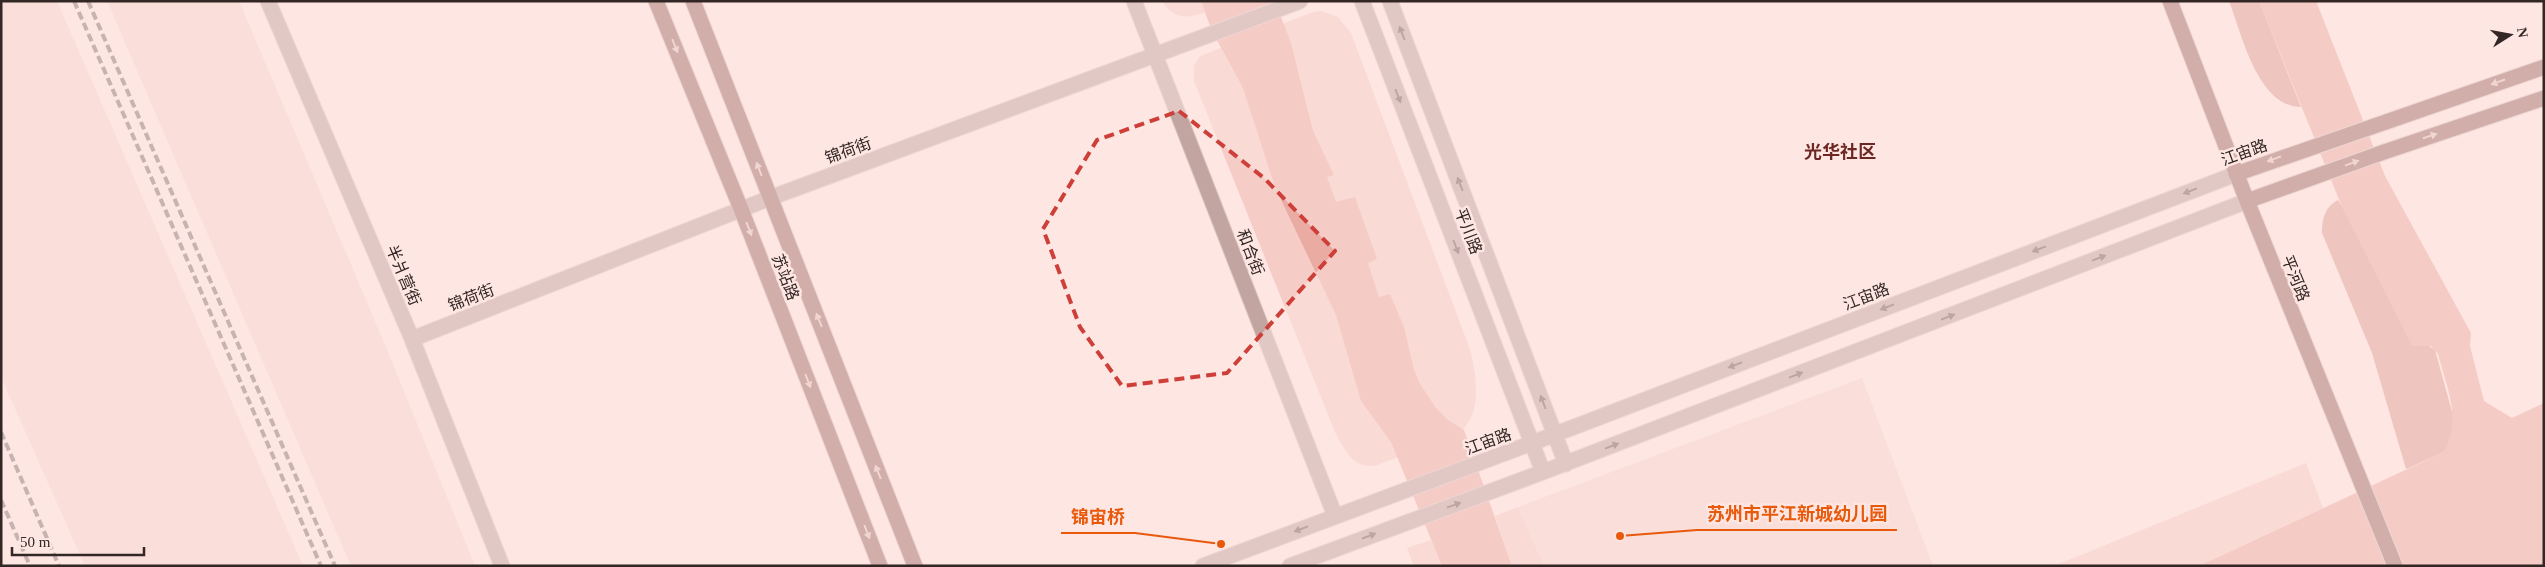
<svg xmlns="http://www.w3.org/2000/svg" width="2545" height="567" font-family="'Times New Roman','Noto Sans SC',serif">
  <style>
    .built { fill: #f4d6d1 }
    .green { fill: #f6ccc6 }
    .forest { fill: #db9d95 }
    .water { fill: #eaaba3 }
    .lines { fill: none; stroke-linecap: round; stroke-linejoin: round }
    .minor-casing { stroke: #d9c4c0; stroke-width: 17 }
    .major-casing { stroke: #d9c4c0; stroke-width: 17 }
    .minor { stroke: #c2a5a1; stroke-width: 15 }
    .major { stroke: #9b6a64; stroke-width: 15 }
    .rail { stroke: #857572; stroke-width: 4; stroke-dasharray: 8 4; stroke-linecap: butt }
    .oneway { fill: #6c5957 }
    .oneway2 { fill: #e0c1bc }
    .marked { fill: none; stroke: #cd3f38; stroke-width: 4; stroke-dasharray: 10 6; stroke-linejoin: round }
    .labels { text-anchor: middle; stroke-width: 5; stroke-linejoin: round; paint-order: stroke }
    .street-label { font-size: 16px; fill: #322725; stroke: #fee6e2 }
    .neighbourhood-label { font-size: 18px; font-weight: bold; fill: #6d2722; stroke: #fee6e2 }
    .leader { fill: none; stroke: #e8590c; stroke-width: 2 }
    .callout-dot { fill: #e8590c; stroke: #fee6e2; stroke-width: 2 }
    .callout-label { font-size: 18px; text-anchor: middle; font-weight: bold; fill: #e8590c; stroke: #fee6e2; stroke-width: 5; stroke-linejoin: round; paint-order: stroke }
  </style>
  <rect width="100%" height="100%" fill="#fee6e2"/>
  <path class="built" d="M1,1H57L303,566H85L1,377Z
    M107,1H239L386,347L475,566H351Z
    M1862,378L1933,566H1544L1518,507Z"/>
  <path class="green" d="M1162,1H1230C1205,11 1180,30 1162,1Z
    M1322,11L1338,17L1351,33L1471,352C1477,382 1483,415 1456,436L1374,466C1351,467 1345,450 1335,432L1194,81V66L1200,56L1313,12Z
    M2306,463L2323,508L2199,566H2054Z
    M1518,507L1544,566H1512L1495,516Z
    M1431,540L1442,566H1414L1407,548Z"/>
  <path class="forest" d="M2229,1H2259L2301,107C2258,107 2242,35 2229,1Z
    M2338,200L2427,345L2435,350L2454,419L2450,441L2444,452L2406,469L2372,353L2322,233C2322,218 2325,207 2338,200Z"/>
  <path class="water" d="M1202,1H1275L1291,43L1313,131L1334,175L1327,177L1336,202L1355,197L1377,259L1368,263L1379,297L1390,294L1404,327L1414,370L1420,384L1436,408L1448,420L1464,430L1512,566H1442L1391,442L1361,401L1336,315L1275,187L1244,91C1231,61 1209,34 1202,1Z
    M2259,1H2316L2385,176L2471,333L2470,346L2484,401L2512,418L2544,403V566H2199L2444,452C2462,417 2447,389 2438,354L2431,346H2412L2342,207Z"/>
  <g class="lines">
    <defs>
      <path id="minor" d="M268,1L412,339L502,566
        M1134,1L1335,516
        M1362,1L1543,472
        M1390,1L1566,464
        M412,339L770,198L1300,1
        M1203,566L1532,443L2236,174
        M1290,566L1543,472L2247,201"/>
      <path id="major" d="M656,1L741,209L880,566
        M693,1L915,566
        M2170,1L2247,201L2395,566
        M2236,174L2544,67
        M2247,201L2384,152L2544,98"/>
    </defs>
    <use href="#minor" class="minor-casing"/>
    <use href="#major" class="major-casing"/>
    <use href="#minor" class="minor"/>
    <use href="#major" class="major"/>
    <path class="rail" d="M74,1L321,566
      M88,1L335,566
      M1,432L59,566
      M1,500L30,566"/>
  </g>
  <defs><path id="oneway-solid" d="M-6-.8H1V-3.2L6.5 0L1 3.2V.8H-6Z" transform="scale(1.25)"/></defs>
  <g class="oneway">
    <use href="#oneway-solid" transform="translate(1402 33) rotate(-111)"/>
    <use href="#oneway-solid" transform="translate(1398 96) rotate(69)"/>
    <use href="#oneway-solid" transform="translate(1460 184) rotate(-111)"/>
    <use href="#oneway-solid" transform="translate(2190 191) rotate(159)"/>
    <use href="#oneway-solid" transform="translate(1456 247) rotate(69)"/>
    <use href="#oneway-solid" transform="translate(2039 249) rotate(159)"/>
    <use href="#oneway-solid" transform="translate(2099 258) rotate(-21)"/>
    <use href="#oneway-solid" transform="translate(1887 307) rotate(159)"/>
    <use href="#oneway-solid" transform="translate(1948 317) rotate(-21)"/>
    <use href="#oneway-solid" transform="translate(1735 365) rotate(159)"/>
    <use href="#oneway-solid" transform="translate(1796 375) rotate(-21)"/>
    <use href="#oneway-solid" transform="translate(1543 402) rotate(-111)"/>
    <use href="#oneway-solid" transform="translate(1612 446) rotate(-21)"/>
    <use href="#oneway-solid" transform="translate(1454 505) rotate(-20)"/>
    <use href="#oneway-solid" transform="translate(1301 529) rotate(159)"/>
    <use href="#oneway-solid" transform="translate(1369 536) rotate(-21)"/>
  </g>
  <g class="oneway2">
    <use href="#oneway-solid" transform="translate(675 46) rotate(68)"/>
    <use href="#oneway-solid" transform="translate(2498 82) rotate(161)"/>
    <use href="#oneway-solid" transform="translate(2430 136) rotate(-18)"/>
    <use href="#oneway-solid" transform="translate(2274 159) rotate(160)"/>
    <use href="#oneway-solid" transform="translate(2352 163) rotate(-20)"/>
    <use href="#oneway-solid" transform="translate(759 169) rotate(-111)"/>
    <use href="#oneway-solid" transform="translate(749 229) rotate(69)"/>
    <use href="#oneway-solid" transform="translate(819 320) rotate(-112)"/>
    <use href="#oneway-solid" transform="translate(808 381) rotate(69)"/>
    <use href="#oneway-solid" transform="translate(878 472) rotate(-112)"/>
    <use href="#oneway-solid" transform="translate(867 532) rotate(69)"/>
  </g>
  <path d="M0 0H2545V567H0ZM1179,111L1264,178L1335,251L1227,373L1122,386L1080,327L1043,229L1097,140Z" fill="#fee6e2" fill-opacity=".55" fill-rule="evenodd"/>
  <path class="marked" d="M1179,111L1264,178L1335,251L1227,373L1122,386L1080,327L1043,229L1097,140Z"/>
  <g class="labels">
    <g class="street-label">
      <text transform="translate(848 150) rotate(-20)" y="6">锦荷街</text>
      <text transform="translate(2244 152) rotate(-20)" y="6">江宙路</text>
      <text transform="translate(1469 231) rotate(69)" y="6">平川路</text>
      <text transform="translate(1251 252) rotate(69)" y="6">和合街</text>
      <text transform="translate(404 275) rotate(67)" y="6">半爿营街</text>
      <text transform="translate(786 277) rotate(69)" y="6">苏站路</text>
      <text transform="translate(2296 278) rotate(68)" y="6">平河路</text>
      <text transform="translate(1866 296) rotate(-21)" y="6">江宙路</text>
      <text transform="translate(471 297) rotate(-21)" y="6">锦荷街</text>
      <text transform="translate(1488 441) rotate(-20)" y="6">江宙路</text>
    </g>
    <g class="neighbourhood-label">
      <text x="1840" y="158">光华社区</text>
    </g>
  </g>
  <path class="leader" d="M1620 536L1697 530H1897M1221 544L1135 533H1061"/>
  <g class="callout-dot">
    <circle cx="1620" cy="536" r="5"/>
    <circle cx="1221" cy="544" r="5"/>
  </g>
  <g class="callout-label">
    <text x="1797" y="520">苏州市平江新城幼儿园</text>
    <text x="1098" y="523">锦宙桥</text>
  </g>
  <rect width="2545" height="567" fill="none" stroke="#322725" stroke-width="5"/>
  <g transform="translate(2510 35) rotate(79)" stroke="#fee6e2" stroke-width="4" paint-order="stroke">
  <path d="M0-4L9 19L0 12L-9 19Z" fill="#322725"/>
  <text y="-8" font-size="14" font-weight="bold" text-anchor="middle" fill="#322725">N</text>
  </g>
  <path d="M12 547v8h132v-8" fill="none" stroke="#322725" stroke-width="2.5"/>
  <text x="20" y="547" font-size="15" fill="#322725" stroke="#fee6e2" stroke-width="4" paint-order="stroke">50 m</text>
</svg>
